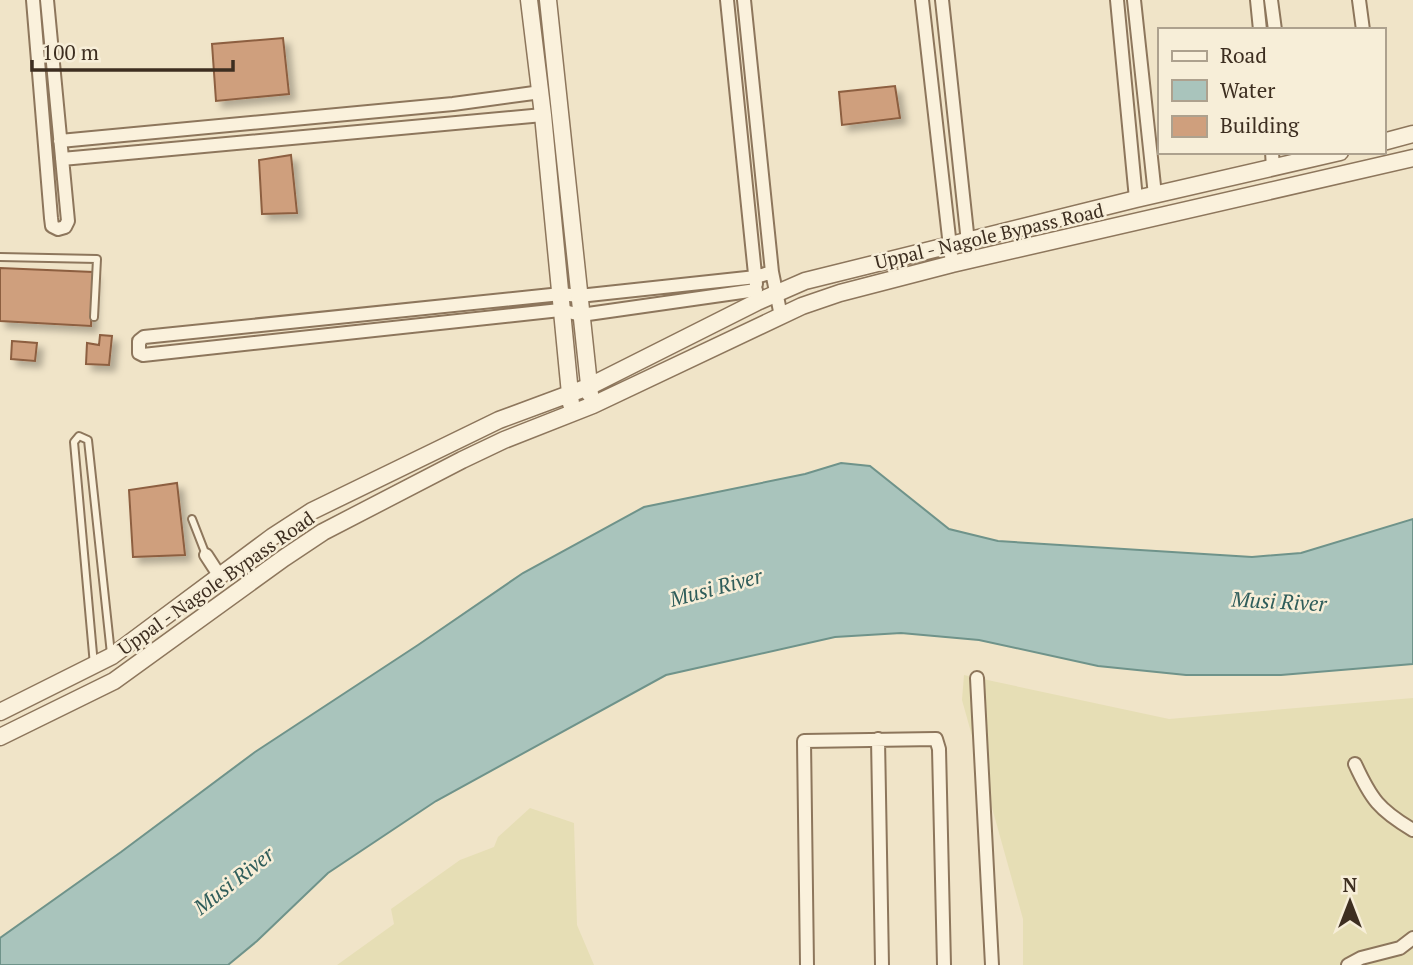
<svg xmlns="http://www.w3.org/2000/svg" width="1413" height="965" font-family="'PT Serif',serif">
  <style>
    .farmland { fill: #e6deb5 }
    .water { fill: #a9c4bc; stroke: #6f938a; stroke-width: 2 }
    .building { fill: #cf9f7d; stroke: #8d5f41; stroke-width: 2; filter: url(#shadow) }
    .lines { fill: none; stroke-linecap: round; stroke-linejoin: round }
    .service-casing { stroke: #8d765c; stroke-width: 10 }
    .minor-casing { stroke: #8d765c; stroke-width: 16 }
    .tertiary-casing { stroke: #8d765c; stroke-width: 19 }
    .service { stroke: #faf1dc; stroke-width: 6 }
    .minor { stroke: #faf1dc; stroke-width: 12 }
    .tertiary { stroke: #faf1dc; stroke-width: 16 }
    .labels { text-anchor: middle; stroke-width: 5; stroke-linejoin: round; paint-order: stroke }
    .street-label { font-size: 19px; fill: #3d2e20; stroke: #f7eed8 }
    .water-label { font-size: 21px; font-style: italic; fill: #2f5d5a; stroke: #f7eed8 }
  </style>
  <defs>
    <filter id="shadow"><feDropShadow dx="6" dy="6" stdDeviation="3.5" flood-color="#0004"/></filter>
  </defs>
  <rect width="100%" height="100%" fill="#f0e4c8"/>
  <path class="farmland" d="M964,675L1169,719L1413,698V965H1023V919L962,700Z
    M530,808L574,823L577,925L594,965H337L394,924L391,909L460,860L494,847L498,837Z"/>
  <path class="water" d="M841,463L870,466L949,529L998,541L1252,557L1301,553L1413,519V664L1281,675H1186L1098,666L979,640L901,633L835,637L666,675L436,801L328,873L257,941L228,965H0V938L121,852L255,752L418,645L523,573L644,507L805,474Z"/>
  <path class="building" d="M283,38L289,94L216,101L212,44Z
    M895,86L900,118L842,125L839,92Z
    M291,155L297,213L262,214L259,160Z
    M0,268L93,272L91,326L0,321Z
    M100,335L112,336L109,365L86,364L87,343L99,345Z
    M12,341L37,343L35,361L11,359Z
    M177,483L185,555L133,557L129,490Z"/>
  <g class="lines">
    <defs>
      <path id="service" d="M0,257L97,259L94,317
        M192,519L206,555
        M94,665L74,442L79,436L88,440L111,654"/>
      <path id="minor" d="M33,0L51,218L52,226L58,229L65,227L68,221L47,0
        M727,0L756,284
        M744,0L772,272L781,316
        M922,0L952,264
        M942,0L970,261
        M1117,0L1136,199
        M1134,0L1155,195
        M1257,0L1260,30
        M1271,0L1275,30
        M1359,0L1363,30
        M60,141L453,104L541,92
        M1272,152L1273,168
        M62,159L543,115
        M756,290L581,315L560,310L143,355L139,353V341L144,337L561,294L579,296L756,277L772,272
        M206,555L219,575
        M977,678L992,965
        M878,739L882,965
        M1355,764C1371,799 1379,810 1413,830
        M807,965L804,741L936,739L939,749L944,965
        M1348,965L1361,958L1400,948L1413,938"/>
      <path id="tertiary" d="M529,0L543,115L571,404
        M548,0L590,394
        M1383,142L1413,134
        M0,712L112,656L272,537L312,511L499,420L588,387L757,302L805,281L1136,199L1340,152
        M0,737L114,681L284,558L323,532L462,460L504,440L593,405L802,306L840,293L952,264L1413,158"/>
    </defs>
    <use href="#service" class="service-casing"/>
    <use href="#minor" class="minor-casing"/>
    <use href="#tertiary" class="tertiary-casing"/>
    <use href="#service" class="service"/>
    <use href="#minor" class="minor"/>
    <use href="#tertiary" class="tertiary"/>
  </g>
  <g class="labels">
    <g class="street-label">
      <text transform="translate(989 236) rotate(-13)" y="7">Uppal - Nagole Bypass Road</text>
      <text transform="translate(216 583) rotate(-35)" y="7">Uppal - Nagole Bypass Road</text>
    </g>
    <g class="water-label">
      <text transform="translate(716 588) rotate(-15)" y="7">Musi River</text>
      <text transform="translate(1279 602) rotate(3)" y="7">Musi River</text>
      <text transform="translate(234 881) rotate(-38)" y="7">Musi River</text>
    </g>
  </g>
  <rect x="1158" y="28" width="228" height="126" fill="#f7eed8" stroke="#ada18e" stroke-width="2"/>
  <rect x="1172" y="51" width="35" height="10" fill="#faf1dc" stroke="#ada18e" stroke-width="2"/>
  <text x="1220" y="63" font-size="21" fill="#3d2e20">Road</text>
  <rect x="1172" y="80" width="35" height="21" fill="#a9c4bc" stroke="#ada18e" stroke-width="2"/>
  <text x="1220" y="98" font-size="21" fill="#3d2e20">Water</text>
  <rect x="1172" y="116" width="35" height="21" fill="#cf9f7d" stroke="#ada18e" stroke-width="2"/>
  <text x="1220" y="133" font-size="21" fill="#3d2e20">Building</text>
  <g transform="translate(1350 902)" stroke="#f7eed8" stroke-width="5" paint-order="stroke">
  <path d="M0-5L12 26L0 18L-12 26Z" fill="#3d2e20"/>
  <text y="-10" font-size="19" font-weight="bold" text-anchor="middle" fill="#3d2e20">N</text>
  </g>
  <path d="M32 60v10h201v-10" fill="none" stroke="#3d2e20" stroke-width="3.5"/>
  <text x="42" y="60" font-size="21" fill="#3d2e20" stroke="#f7eed8" stroke-width="5" paint-order="stroke">100 m</text>
</svg>
